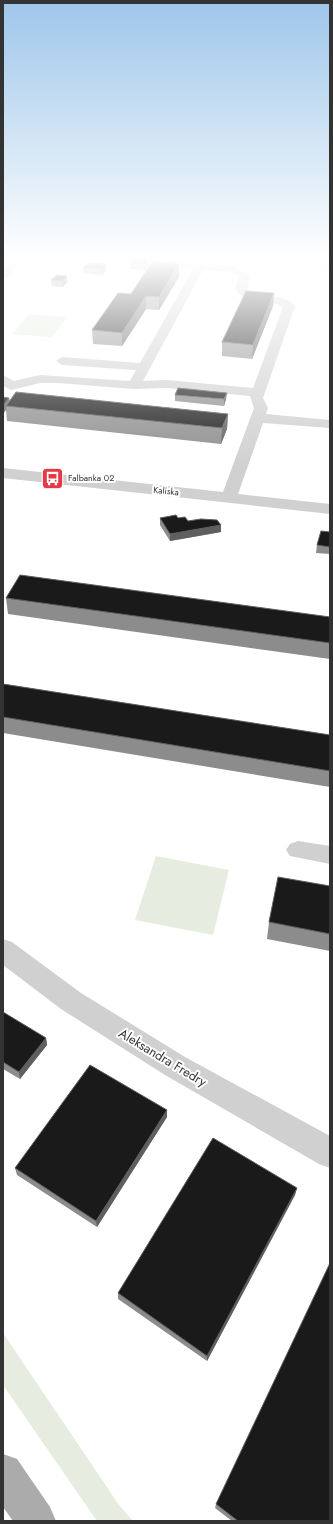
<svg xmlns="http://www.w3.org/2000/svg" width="333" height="1524" font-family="Jost,sans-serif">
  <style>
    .green { fill: #e6ecdf }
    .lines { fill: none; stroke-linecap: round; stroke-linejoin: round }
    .minor { fill: #d0d0d0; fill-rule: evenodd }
    .major { fill: #ababab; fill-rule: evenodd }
    .wall { fill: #8c8c8c }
    .shaded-wall { fill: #5f5f5f }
    .building { fill: #1a1a1a; stroke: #5f5f5f }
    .labels { text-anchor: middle; stroke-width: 4; stroke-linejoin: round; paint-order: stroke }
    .far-poi-label { font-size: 9px; fill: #333; stroke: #fff; text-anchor: start }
    .far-street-label { font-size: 9px; fill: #333; stroke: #fff }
    .near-street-label { font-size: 13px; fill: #333; stroke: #fff }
  </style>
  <rect width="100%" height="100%" fill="#fff"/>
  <path class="green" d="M316,256H330V271L312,269Z
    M29,314L67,317L52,337L12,334Z
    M156,856L229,870L213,935L135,920Z
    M3,1333L119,1505L133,1521H97L3,1385Z"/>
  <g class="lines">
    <path class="minor" d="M16,256H27L7,277L3,278V269Z
      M72,256H115L233,266L250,275L247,289C258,302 283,291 295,306L263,398L268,408L266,414L330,420V428L263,423L238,494L330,504V514L3,478V468L223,492L254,408L250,396L167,388L134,389L58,383H40L11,390L3,386V375L14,381L40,375L130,381L136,370L62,365L56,361L62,357L140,363L193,269L77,259ZM203,270L231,272L239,276L235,289C248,306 267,298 283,307L253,388L167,380L143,381Z
      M298,841L330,846V864L290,856L286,850L290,844Z
      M3,939L12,942L81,993L185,1057L330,1136V1168L319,1164L165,1075L61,1009L3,965Z"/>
    <path class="major" d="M3,1454L17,1459L50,1507L56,1521H13L3,1507Z"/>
  </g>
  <path class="wall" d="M130,263L148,265L145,270L130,269Z
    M106,264V270L102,275L84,273L83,268Z
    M67,276V282L63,287L52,286L51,280Z
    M179,277L159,310L146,309L122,346L93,344L92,330L131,294Z
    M274,293L273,306L252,359L222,356V342Z
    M175,395L226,399L224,406L175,401Z
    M3,397L9,398L10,401L228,414L227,429L221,444L7,421L6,410Z
    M160,518H178L188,521L221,525V532L170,541L160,525Z
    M330,532V554L316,553L317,545Z
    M6,598L330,617V659L8,614Z
    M3,684L330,735V787L3,733Z
    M330,886V951L267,939L269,922Z
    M3,1012L46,1038L47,1045L20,1079L3,1069Z
    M167,1117L97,1227L17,1175L15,1168Z
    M297,1188L295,1195L207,1361L118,1299V1293Z
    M216,1504L330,1521H232L215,1508Z"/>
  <path class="shaded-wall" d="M148,259V265L145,270V264Z
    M106,264V270L102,275V269Z
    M179,264V277L159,310V297Z
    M67,276V282L63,287L62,281Z
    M274,293L273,306L252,359L253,345Z
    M146,296V309L122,346V333Z
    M227,393L226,399L224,406V399Z
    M9,398L10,405L6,406V410L3,414V406Z
    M228,414L227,429L221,444L222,428Z
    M221,525V532L170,541V534Z
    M46,1038L47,1045L20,1079L19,1072Z
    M167,1110V1117L97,1227L96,1221Z
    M297,1188L295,1195L207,1361V1356Z"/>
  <path class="building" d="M133,258L148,259L145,264L130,263Z
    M152,262L179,264L159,297L146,296L122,333L92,330L118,293L131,294Z
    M88,263L106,264L102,269L83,268Z
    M57,275L67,276L62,281L51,280Z
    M246,291L274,293L253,345L222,342Z
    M178,388L227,393L224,399L175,395Z
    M16,392L228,414L222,428L6,406Z
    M3,397L9,398L3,406Z
    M176,515L178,518L185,517L188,521L201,519L217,520L221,525L170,534L160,518Z
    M321,531L330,532V547L317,545Z
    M20,575L330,617V643L6,598Z
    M3,684L330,735V771L3,717Z
    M278,877L330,886V934L269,922Z
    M3,1012L46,1038L19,1072L3,1062Z
    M90,1065L167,1110L96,1221L15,1168Z
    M213,1138L297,1188L207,1356L118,1293Z
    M330,1263V1521H238L216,1504Z"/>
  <linearGradient id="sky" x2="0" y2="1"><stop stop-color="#9ec6ea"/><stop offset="0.55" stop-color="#fff"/><stop offset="1" stop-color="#fff" stop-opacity="0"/></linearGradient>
  <rect width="333" height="469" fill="url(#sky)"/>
  <defs>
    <symbol id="bus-square" viewBox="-11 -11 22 22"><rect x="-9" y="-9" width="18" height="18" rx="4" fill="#e63946" stroke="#fff"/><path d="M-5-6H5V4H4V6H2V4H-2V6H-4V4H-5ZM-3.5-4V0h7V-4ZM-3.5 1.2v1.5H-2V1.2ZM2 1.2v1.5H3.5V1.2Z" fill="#fff"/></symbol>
  </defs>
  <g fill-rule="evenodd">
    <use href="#bus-square" x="40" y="466" width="25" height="25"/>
  </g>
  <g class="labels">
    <g class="far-poi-label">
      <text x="68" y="481">Falbanka 02</text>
    </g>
    <g class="far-street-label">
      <text transform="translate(166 491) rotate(6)" y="3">Kaliska</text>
    </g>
    <g class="near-street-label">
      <text transform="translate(163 1057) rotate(31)" y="5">Aleksandra Fredry</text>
    </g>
  </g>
  <rect width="333" height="1524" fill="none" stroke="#333333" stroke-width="8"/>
</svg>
